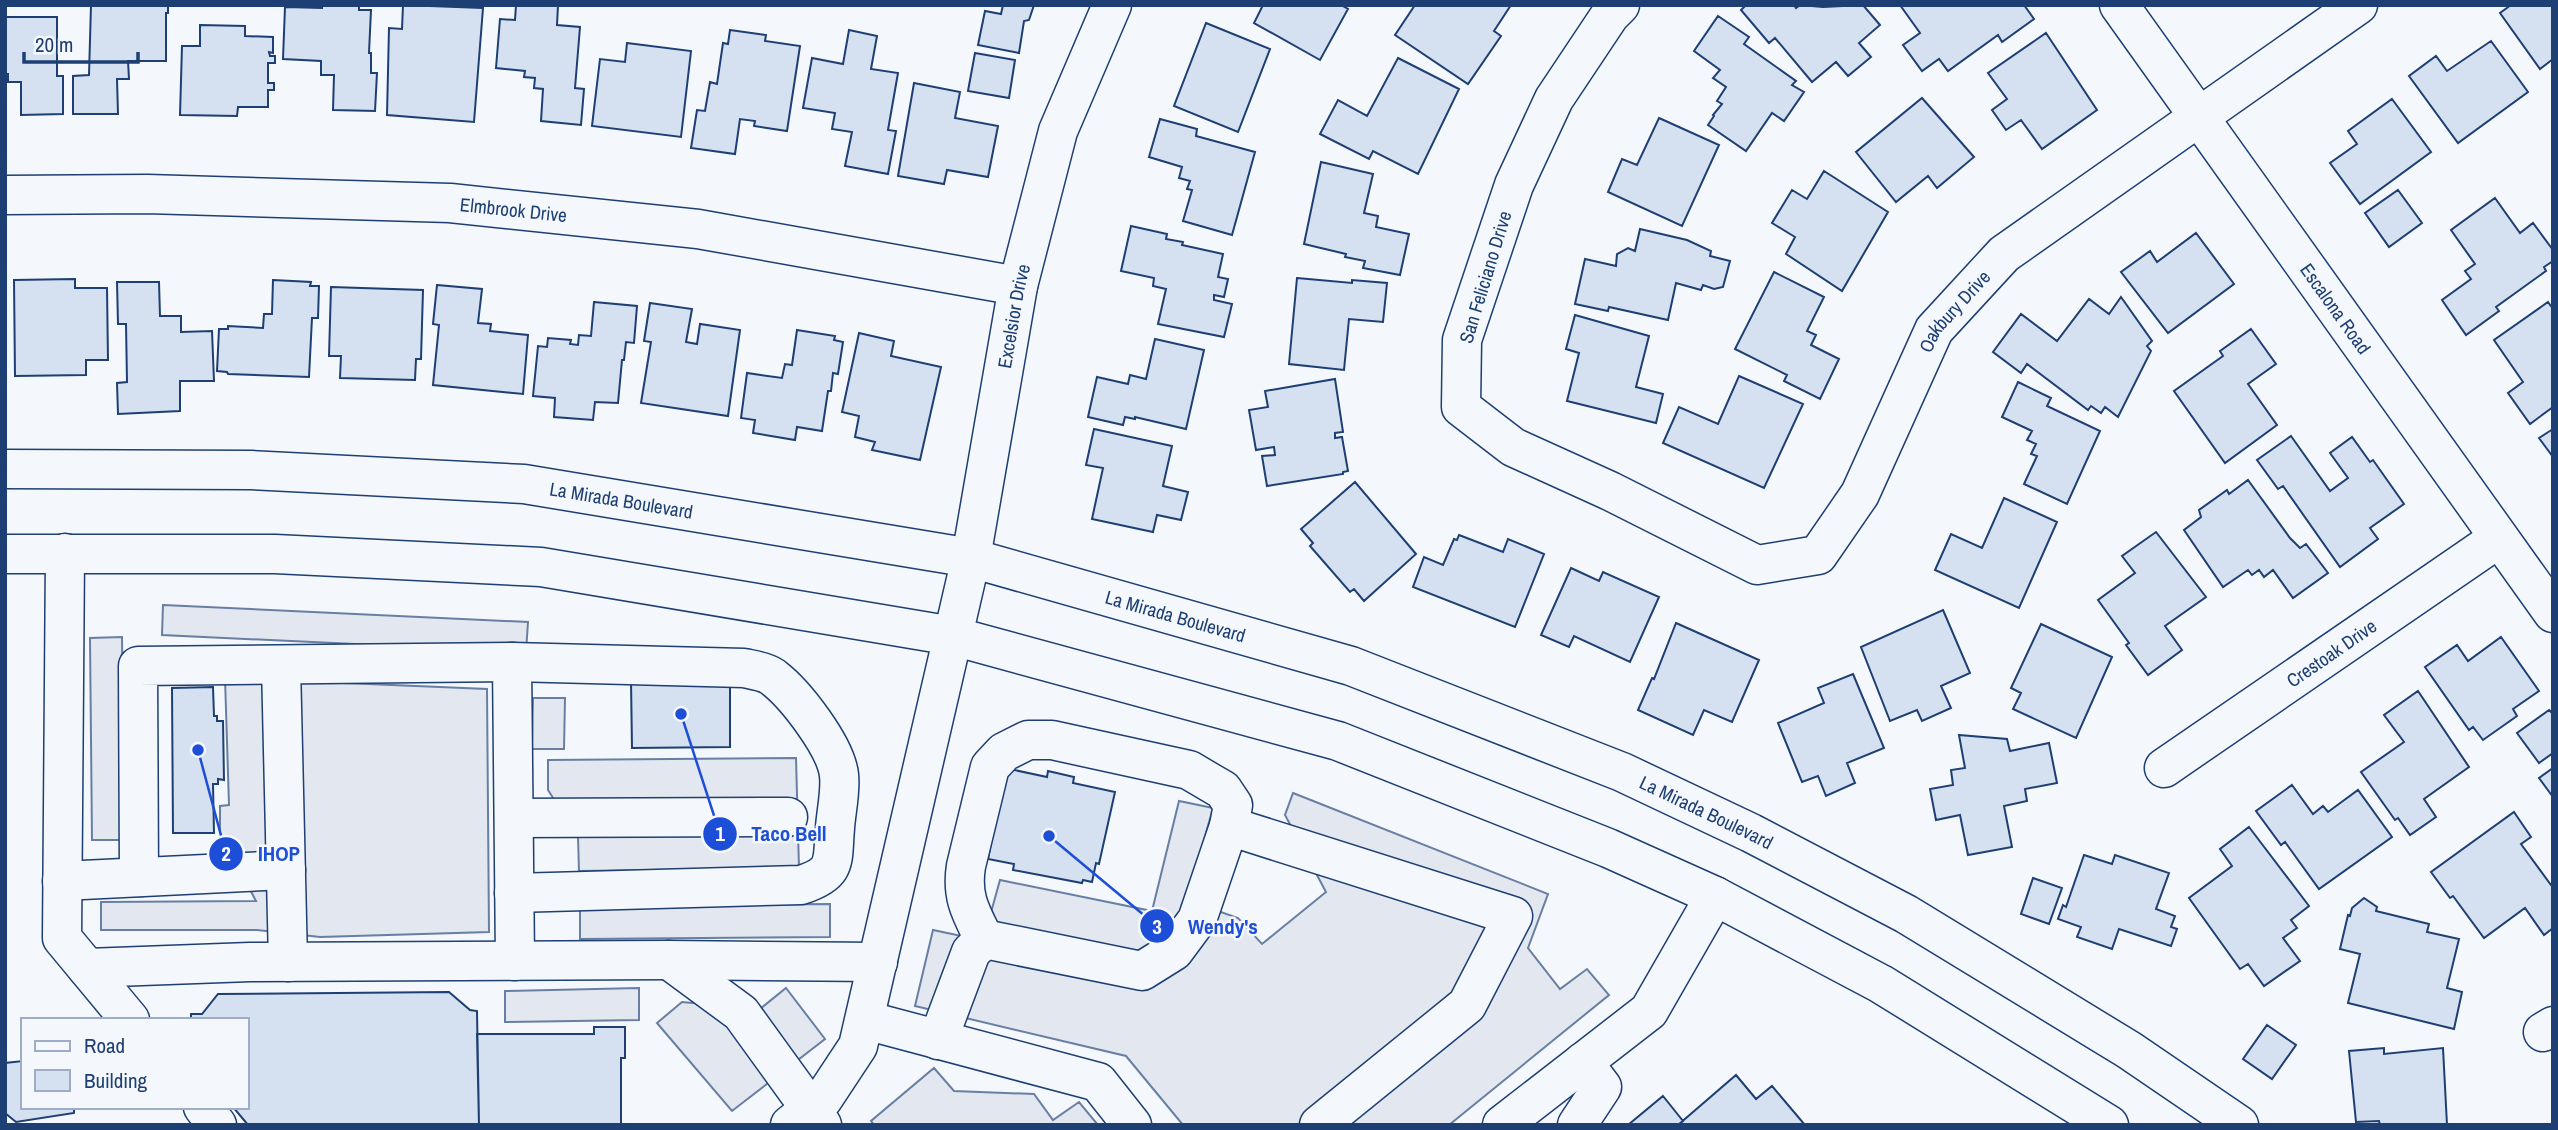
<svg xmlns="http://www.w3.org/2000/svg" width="2558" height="1130" font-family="'Archivo Narrow',sans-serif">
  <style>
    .parking { fill: #e3e8f0; stroke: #687fa3; stroke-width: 2 }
    .building { fill: #d5e0f0; stroke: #1d3f73; stroke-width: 2 }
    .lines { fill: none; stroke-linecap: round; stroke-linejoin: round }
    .minor-casing { stroke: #1d3f73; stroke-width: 41 }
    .major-casing { stroke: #1d3f73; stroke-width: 41 }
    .minor { stroke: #f4f7fb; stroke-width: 38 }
    .major { stroke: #f4f7fb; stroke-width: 38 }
    .labels { text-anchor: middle; stroke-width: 5; stroke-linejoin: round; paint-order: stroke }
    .street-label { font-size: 19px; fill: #1d3f73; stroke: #f4f7fb }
    .leader { fill: none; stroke: #1d4ed8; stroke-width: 2.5 }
    .callout-dot { fill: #1d4ed8; stroke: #f4f7fb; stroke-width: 2.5 }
    .mark-label { font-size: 21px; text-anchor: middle; font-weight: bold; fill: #fff }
    .callout-label { font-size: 21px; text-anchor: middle; font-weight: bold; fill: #1d4ed8; stroke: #f4f7fb; stroke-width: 5; stroke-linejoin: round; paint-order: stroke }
  </style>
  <rect width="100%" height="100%" fill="#f4f7fb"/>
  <path class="parking" d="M163,605L528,622L526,652L162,635Z
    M122,637L124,840H92L90,638Z
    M225,678L487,689L489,932L320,937L257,930H101V902L256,901L220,833V806L229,805Z
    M533,698H565L564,749H532Z
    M796,758L799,868L579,871L578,837L548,790V760Z
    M1293,793L1548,894L1528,948L1560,989L1587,969L1609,995L1449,1125H1183L1126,1056L915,1006L933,930L966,937L990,916L1000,880L1152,911L1179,801L1213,808L1187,900L1238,918L1262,944L1326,892L1285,815Z
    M830,904V937L580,939V906Z
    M639,988V1020L505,1022V991Z
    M786,988L825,1039L732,1111L657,1023L682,1002L760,1009Z
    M934,1068L954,1091L1034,1094L1053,1120L1079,1102L1098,1125H874L871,1121Z"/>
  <path class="building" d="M91,5H168V13H166V61H128L129,79H117L118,114H73V76L89,75Z
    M322,5H359V10H371L369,53H371V73H377L375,111L333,110L334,75H321V61L283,59L285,7L322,8Z
    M403,5L483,8L474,122L387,115L389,28L402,29Z
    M516,5H558L557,25L580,27L575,88L584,89L581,125L541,121L543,89L534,88L535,78L524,77L525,71L496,68L500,19L515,20Z
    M1003,5H1034L1029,20L1024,21L1019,53L978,45L985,11L1001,14Z
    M1263,5H1341L1348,9L1320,60L1254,23Z
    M1415,5H1511L1494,31L1501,36L1468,84L1395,35Z
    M1746,5H1794L1796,8L1800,5L1823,7L1863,5L1880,25L1859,43L1871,57L1848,76L1836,62L1812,82L1775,38L1769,43L1741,10Z
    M1900,5H2024L2034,19L2002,42L1998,35L1948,71L1939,59L1922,71L1903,45L1920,33Z
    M2511,5H2553V59L2540,69L2500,13Z
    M1718,16L1749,37L1744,44L1796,81L1792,85L1804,92L1784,121L1772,113L1746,151L1708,125L1714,116L1713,115L1722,104L1717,101L1726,87L1713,78L1720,70L1694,51Z
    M5,17H57V76H63V114L21,115V82H8V74H5Z
    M1206,23L1270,49L1238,132L1174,106Z
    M200,25L245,26V36L273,37V53L269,52L270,56H275V63H268V83H274V90H268V107H238L237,116L180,115L182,46H200Z
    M730,30L766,35L765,41L800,46L787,131L754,126L755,121L740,119L735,154L691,148L697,110L705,111L710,82L717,84L723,43L728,44Z
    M849,30L877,36L871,69L898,73L888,130L896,131L888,174L845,166L852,132L832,129L835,113L803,108L812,58L843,64Z
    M2046,33L2097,110L2042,149L2021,120L2006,130L1992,110L2007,99L1988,73Z
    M2491,41L2528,92L2458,143L2409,76L2436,56L2447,71Z
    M627,43L691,51L681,137L592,126L600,59L625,62Z
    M975,53L1015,60L1009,98L968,91Z
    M1398,58L1459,89L1418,174L1373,151L1369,159L1320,134L1338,100L1367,116Z
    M914,83L960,92L955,118L998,126L988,177L947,170L944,184L898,176Z
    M1922,98L1974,157L1937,188L1928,176L1896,202L1856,152Z
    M2392,99L2431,152L2360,204L2330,163L2357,144L2348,131Z
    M1659,118L1719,145L1682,226L1608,192L1622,159L1637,165Z
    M1160,119L1197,129L1196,136L1255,152L1232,235L1183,221L1192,190L1187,189L1190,181L1179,178L1182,167L1149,157Z
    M1321,162L1373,174L1364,213L1378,216L1376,227L1409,234L1400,275L1363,268L1365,261L1345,257L1346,254L1304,244Z
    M1824,171L1888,212L1842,291L1786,254L1795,237L1772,223L1792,190L1807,199Z
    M2398,190L2422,223L2389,247L2365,213Z
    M2495,198L2520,233L2533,223L2553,250V261L2544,267L2546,271L2496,307L2499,311L2466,335L2442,300L2471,279L2465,271L2475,264L2451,230Z
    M1131,226L1167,234L1166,239L1183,242L1182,245L1223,254L1218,277L1228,279L1224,297L1214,295V300L1232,304L1224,337L1158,324L1166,289L1153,286L1154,278L1121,271Z
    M1640,229L1687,240L1711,251L1710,256L1730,261L1723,287L1714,289L1703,285L1701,290L1676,283L1668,320L1609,307L1608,311L1575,304L1585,259L1616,266L1617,254L1628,248L1635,251Z
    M2196,233L2234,284L2168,333L2121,272L2150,251L2157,262Z
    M1774,272L1824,297L1807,331L1816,335L1811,345L1839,359L1820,399L1784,381L1787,375L1735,349Z
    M1297,278L1352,283V280L1387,283L1383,322L1349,319L1344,370L1289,364Z
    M75,279V288H107L108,360H86V375L15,376L14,280Z
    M273,280L311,282L310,286H319L318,318H312L309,377L228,374L227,372L217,371L219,329H228V326L263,328L264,314H272Z
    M117,282H159L160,316H181V332L212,331L214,381H180V411L118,414L117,383L127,382L126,324H118Z
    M437,285L482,289L478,323L491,324L490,331L528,335L523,394L433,385L439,325L433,324Z
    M331,287L423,290L421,359H416L415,380L340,378L341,356H329Z
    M2121,297L2152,341L2147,346L2151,351L2118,417L2105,407L2101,413L2091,406L2088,410L2027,364L2021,373L1993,352L2021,314L2057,341L2089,299L2109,314Z
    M594,302L637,306L634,343L626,342L624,360H622L618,403L595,402L593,420L554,417L555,398L533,396L538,346L547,347L548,338L571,340L570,344L578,345L579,335L591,336Z
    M2548,302L2553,309V407L2530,424L2508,393L2523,382L2494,340Z
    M650,303L692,309L686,342L697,344L700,324L740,330L728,416L641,403L651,342L644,341Z
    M1575,315L1649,336L1636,387L1663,394L1656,423L1567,401L1579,353L1566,349Z
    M2251,329L2276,364L2248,384L2277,425L2225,463L2174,391L2223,356L2220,351Z
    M797,330L835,336L834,340L843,342L838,374L833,373L831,391H828L822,431L797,427L795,440L753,433L755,420L741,418L747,373L782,378L785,364L792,365Z
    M859,333L894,341L891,356L941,367L920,460L872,450L875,442L855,437L859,416L842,412Z
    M1155,339L1204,350L1186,429L1135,417V419L1125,417L1123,425L1088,417L1097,377L1128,384L1130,375L1146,379Z
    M1739,376L1803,404L1764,488L1663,443L1679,407L1718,424Z
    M1335,379L1343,432L1335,433V438L1342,437L1348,471L1343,472V474L1267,486L1262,456L1275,455L1274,447L1256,450L1249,410L1268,407L1265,391Z
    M2018,382L2051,398L2047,406L2100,431L2067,504L2024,484L2037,456L2031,454L2036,444L2027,440L2032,431L2002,417Z
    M1094,429L1172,446L1163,486L1188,492L1181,520L1157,515L1153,532L1092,519L1103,468L1086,465Z
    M2553,429V457L2539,438Z
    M2291,436L2330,491L2348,478L2330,453L2352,437L2370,462L2373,460L2404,504L2370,528L2378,539L2340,567L2283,486L2278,489L2257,460Z
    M2248,480L2290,538L2300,548L2306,544L2328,573L2293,598L2273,570L2264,577L2259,570L2252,575L2248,570L2223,587L2184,530L2201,517L2199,510L2227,490L2229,494Z
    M1355,482L1416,554L1364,601L1354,589L1350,592L1310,546L1313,543L1301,529Z
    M2004,498L2057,522L2019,608L1935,570L1951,534L1982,548Z
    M2156,532L2206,597L2165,626L2182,650L2148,675L2126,645L2129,643L2098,600L2135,573L2122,556Z
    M1459,535L1503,552L1508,539L1544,554L1515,627L1413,587L1424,557L1443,565L1454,539L1457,540Z
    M1571,568L1599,581L1603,572L1659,597L1630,662L1574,636L1569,647L1541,635Z
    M1943,610L1970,673L1941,686L1951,708L1922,721L1917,710L1890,721L1861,647Z
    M1676,623L1759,660L1732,722L1704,710L1693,735L1638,710L1652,678L1654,679Z
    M2041,624L2112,657L2076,738L2013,709L2021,693L2011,688Z
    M2501,637L2539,691L2513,709L2517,716L2483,740L2473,727L2469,730L2425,667L2457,645L2468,661Z
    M1853,674L1884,748L1847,763L1855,783L1826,796L1818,776L1802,782L1778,723L1824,703L1818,688Z
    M730,680V747L632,748L631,681Z
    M213,687L214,716H217V721H223L224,780L218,779V784H213L214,833H173L172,688Z
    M2418,691L2469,767L2424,799L2436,817L2410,835L2398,818L2395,820L2361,772L2404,742L2384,715Z
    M2549,710L2553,714V753L2539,763L2517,733Z
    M1959,735L2007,739L2010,751L2049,743L2057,783L2025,789L2027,801L2004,806L2012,847L1968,855L1960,815L1936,820L1930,789L1953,785L1951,770L1965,768Z
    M1005,768L1047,777L1048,771L1074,777L1073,783L1115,792L1099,864L1096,863L1092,882L1083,880L1082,883L1013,870L1014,864L988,859Z
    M2553,768V797L2539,778Z
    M2292,785L2313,814L2323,806L2328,812L2358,790L2392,837L2319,889L2285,842L2281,845L2256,811Z
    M2514,812L2531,837L2521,844L2551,885L2553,884V928L2544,935L2525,908L2484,938L2453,896L2450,898L2431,872Z
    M2249,827L2309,906L2291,920L2297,928L2283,938L2300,961L2264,986L2248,964L2240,969L2189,898L2232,866L2220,849Z
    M2084,855L2112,864L2115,855L2169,873L2156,909L2175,916L2171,927L2177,929L2171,946L2119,929L2112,949L2077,937L2081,927L2058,919L2063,905L2066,907Z
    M2033,878L2062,888L2049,924L2021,914Z
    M2364,898L2377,907L2376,911L2429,924L2427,932L2459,939L2447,988L2462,992L2454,1029L2348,1003L2360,954L2340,949L2348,915L2350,916L2352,908Z
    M449,992L470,1010L477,1011L479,1125H248L233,1107H247V1020H191V1014H202L218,994Z
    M2267,1025L2296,1045L2272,1079L2243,1059Z
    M594,1027H625V1058H621V1125H479L477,1034H594Z
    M2384,1048V1054L2443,1048L2447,1125H2380L2379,1121L2356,1122L2349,1051Z
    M23,1061V1107H74V1113L16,1122L5,1113V1063Z
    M1736,1075L1756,1099L1772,1086L1805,1125H1678Z
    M1663,1096L1683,1121L1678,1125H1628Z"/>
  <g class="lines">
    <defs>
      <g id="minor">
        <path id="s1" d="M1620,5L1610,15L1554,99L1514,185L1462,340L1461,407L1513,447L1610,491L1757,565L1818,555L1860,494L1934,330L2004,254L2358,5"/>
        <path id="s2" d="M2119,5L2553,613"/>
        <path id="s3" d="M5,195L147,194L450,203L698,229L1018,286"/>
        <path d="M65,553L62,938L130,1020"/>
        <path d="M512,662L515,961"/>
        <path d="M281,665L288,962"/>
        <path id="s4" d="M2164,768L2499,538"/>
        <path d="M514,818L788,817"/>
        <path d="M139,877L138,666L512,662L744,668C753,670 767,672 774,678C796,695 836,747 839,775C841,791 836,812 835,828C832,862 838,873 801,885L514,893"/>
        <path d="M62,881L286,870"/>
        <path d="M984,939C971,913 961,897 966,866L990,767L1004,752L1028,740H1052L1189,770L1223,790L1233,805L1229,826"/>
        <path d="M669,960L741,1013L822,1125"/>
        <path d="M87,968L250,962L669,960L878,962"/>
        <path d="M865,1020L1098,1082L1132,1125"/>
        <path d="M2543,1032L2553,1026"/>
        <path d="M938,1040L971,952L984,939L1142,971L1174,951L1197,920L1229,826L1513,916L1467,1005L1319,1125"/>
        <path d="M203,1107L217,1125"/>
        <path id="s5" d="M790,1125L823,1099L858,1046L971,558L1018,286L1058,131L1112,5"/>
        <path d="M1502,1125L1649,1011L1715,896"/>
        <path d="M1577,1125L1602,1087L1583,1062"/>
      </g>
      <g id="major">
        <path id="s6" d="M5,469L251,470L524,484L971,558L1351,666L1622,772L1751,833L1906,914L2129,1050L2239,1125"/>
        <path d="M5,554H275L541,567L953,636L1338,741L1608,848L1715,896L1881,984L2109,1125"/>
      </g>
    </defs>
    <use href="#minor" class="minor-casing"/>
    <use href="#major" class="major-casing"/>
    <use href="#minor" class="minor"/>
    <use href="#major" class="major"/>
  </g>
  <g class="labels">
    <g class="street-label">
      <text dy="7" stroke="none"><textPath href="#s3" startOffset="509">Elmbrook Drive</textPath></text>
      <text transform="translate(1485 277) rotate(-73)" y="7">San Feliciano Drive</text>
      <text dy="7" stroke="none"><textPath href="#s2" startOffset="373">Escalona Road</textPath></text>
      <text dy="7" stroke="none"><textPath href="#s1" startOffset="1120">Oakbury Drive</textPath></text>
      <text dy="7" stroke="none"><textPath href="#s5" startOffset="852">Excelsior Drive</textPath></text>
      <text dy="7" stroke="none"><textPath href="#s6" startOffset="618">La Mirada Boulevard</textPath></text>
      <text dy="7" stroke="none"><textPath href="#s6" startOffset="1185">La Mirada Boulevard</textPath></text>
      <text dy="7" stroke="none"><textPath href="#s4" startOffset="203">Crestoak Drive</textPath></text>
      <text dy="7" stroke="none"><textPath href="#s6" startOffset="1752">La Mirada Boulevard</textPath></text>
    </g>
  </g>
  <path class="leader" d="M681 714L720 834M198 750L226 854M1049 836L1157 926"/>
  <g class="callout-dot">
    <circle cx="681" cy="714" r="7"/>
    <circle cx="198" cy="750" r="7"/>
    <circle cx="1049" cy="836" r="7"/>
    <circle cx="720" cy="834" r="18"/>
    <circle cx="226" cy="854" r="18"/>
    <circle cx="1157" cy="926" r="18"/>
  </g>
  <g class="mark-label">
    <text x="720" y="841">1</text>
    <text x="226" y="861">2</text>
    <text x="1157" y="934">3</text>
  </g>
  <g class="callout-label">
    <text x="789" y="841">Taco Bell</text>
    <text x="279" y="861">IHOP</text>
    <text x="1223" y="934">Wendy's</text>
  </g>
  <rect width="2558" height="1130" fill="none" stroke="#1d3f73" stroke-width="14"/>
  <rect x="21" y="1018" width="228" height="91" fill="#f4f7fb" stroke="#9eadc5" stroke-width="2"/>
  <rect x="35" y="1041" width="35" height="10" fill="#f4f7fb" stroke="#9eadc5" stroke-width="2"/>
  <text x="84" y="1053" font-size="21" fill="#1d3f73">Road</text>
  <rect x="35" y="1070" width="35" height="21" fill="#d5e0f0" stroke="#9eadc5" stroke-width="2"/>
  <text x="84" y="1088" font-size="21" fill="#1d3f73">Building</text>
  <path d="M24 52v10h114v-10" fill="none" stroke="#1d3f73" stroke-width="3.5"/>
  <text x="35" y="52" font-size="21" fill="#1d3f73" stroke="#f4f7fb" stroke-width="5" paint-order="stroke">20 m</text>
</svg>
